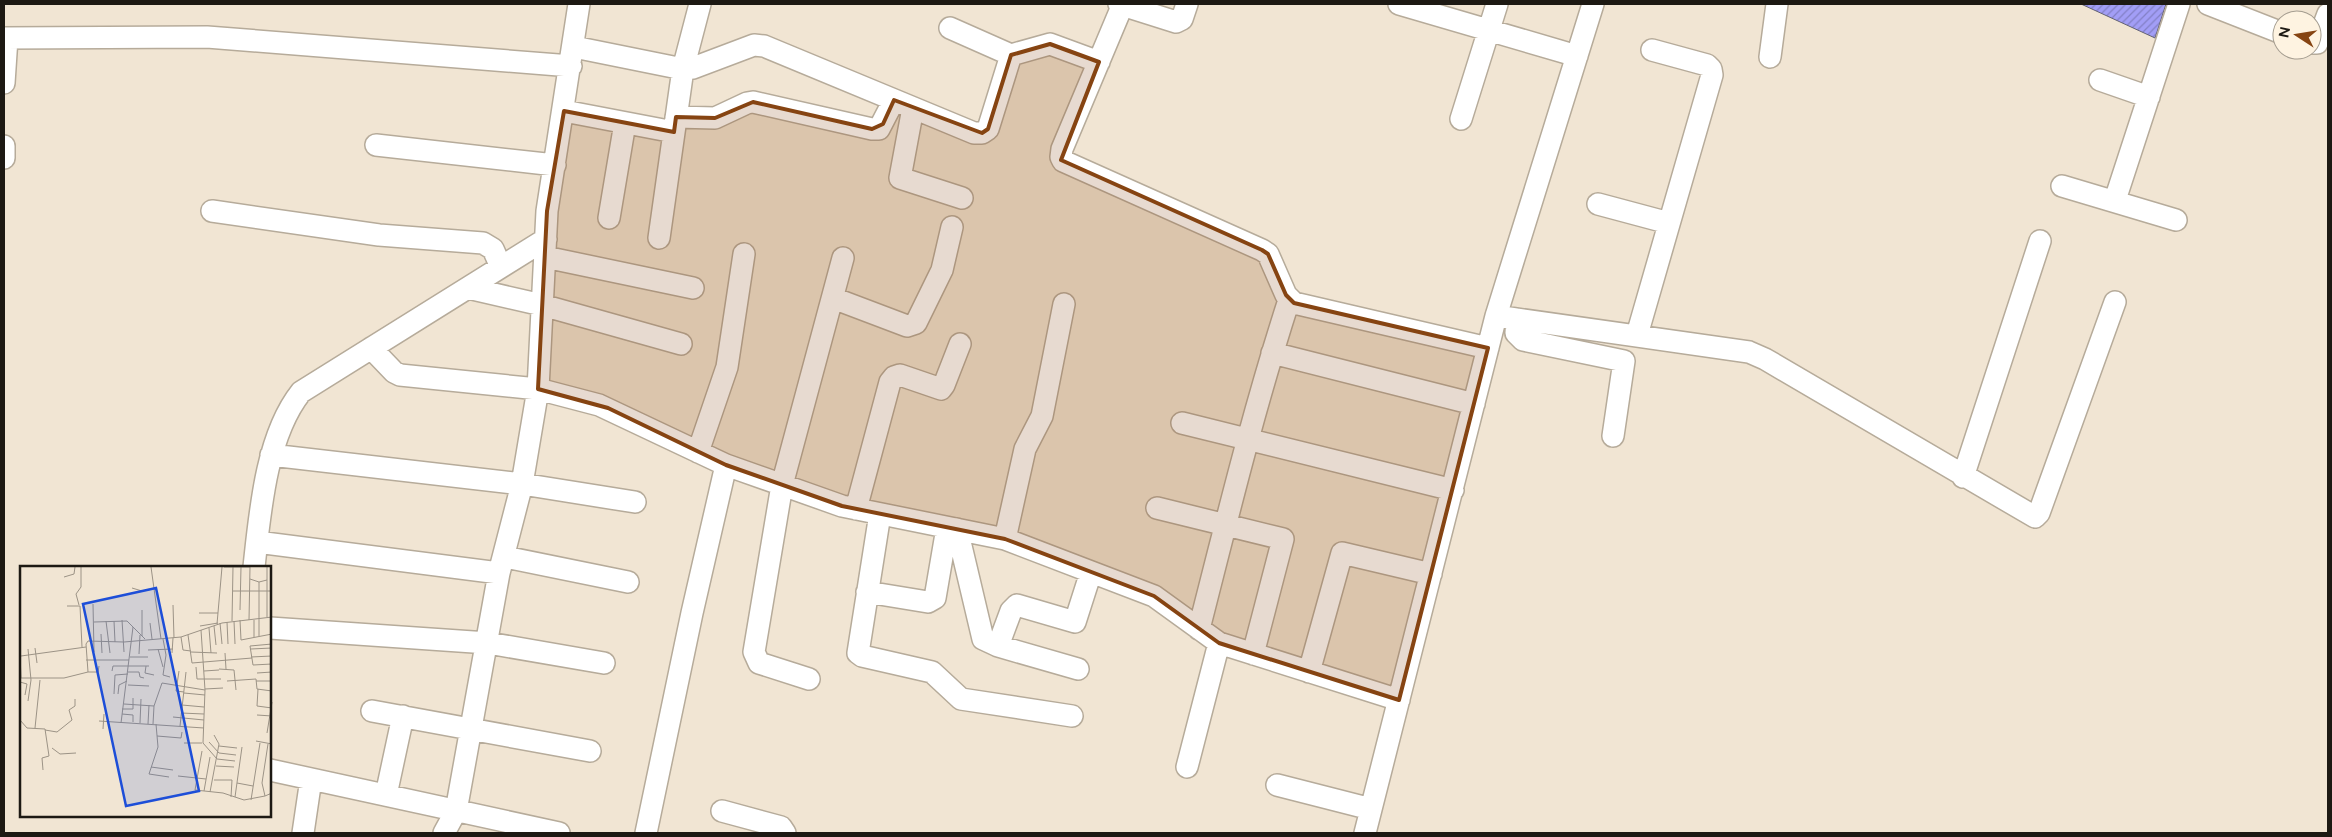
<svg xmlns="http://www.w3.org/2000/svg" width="2332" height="837" font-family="Figtree,sans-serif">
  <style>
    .building { fill: url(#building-hatch); stroke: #636374 }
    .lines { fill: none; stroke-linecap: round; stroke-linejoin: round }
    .minor-casing { stroke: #b6ab9a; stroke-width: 24 }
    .minor { stroke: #fff; stroke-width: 21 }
    .marked { fill: #864412; fill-opacity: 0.2; stroke: #864412; stroke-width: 4; stroke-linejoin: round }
    .inset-road { fill: none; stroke: #9c9386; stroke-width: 1 }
    .view { fill: #1d4ed8; fill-opacity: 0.15; stroke: #1d4ed8; stroke-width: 2.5 }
    .inset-edge { fill: none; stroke: #1d1913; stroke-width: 2.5 }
  </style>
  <defs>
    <pattern id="building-hatch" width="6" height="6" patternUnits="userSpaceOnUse" patternTransform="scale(1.25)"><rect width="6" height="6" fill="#a29ef6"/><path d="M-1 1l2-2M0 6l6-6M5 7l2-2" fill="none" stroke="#8380c6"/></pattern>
  </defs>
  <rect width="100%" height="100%" fill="#f1e5d3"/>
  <path class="building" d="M2081,4H2166L2155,38Z"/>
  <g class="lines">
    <defs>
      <path id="minor" d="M1119,4L1176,22L1182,19L1187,4
        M1123,4L1062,149L1061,157L1063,161L1262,250L1268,254L1286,295L1294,303L1488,348
        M1399,4L1577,56
        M2208,4L2282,33
        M950,28L1011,55L1050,44L1099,62
        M4,38L207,37L571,66
        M2312,43H2317L2328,14
        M574,47L683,69L693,68L754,45L764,46L974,133H982L988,129L1011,55
        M1770,57L1777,4
        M2100,80L2149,97
        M4,83L7,38
        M913,108L900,178L962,198
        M564,111L674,132
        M676,117L715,118L747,103L753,102L872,129H879L894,100
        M1461,119L1497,4
        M376,145L555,165
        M4,146V158
        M2062,186L2176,220
        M2115,200L2179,4
        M1598,204L1669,223
        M212,211L379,235L483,243L493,249L501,267
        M609,218L625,123
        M659,238L683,69L700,4
        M545,257L693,288
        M468,288L542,305L681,344
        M833,298L907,326L916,323L942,270L952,227
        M1496,316L1749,352L1765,359L2035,517L2039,513L2115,302
        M1517,319L1516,333L1523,340L1624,361L1613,436
        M1637,335L1712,75L1711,69L1707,65L1652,50
        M371,348L394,372L400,375L538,389L599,405L726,465L842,506L1005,539L1154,596L1219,643L1399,700
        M1272,353L1474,404
        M1182,423L1453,490
        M698,452L727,367L744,254
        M271,455L522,484L635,502
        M1963,477L2040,241
        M1157,508L1283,539L1253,654
        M856,509L890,382L894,377L900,375L941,389L944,385L960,344
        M880,514L858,653L862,656L932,672L961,699L1072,716
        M957,529L983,639L998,646L1078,669
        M1005,539L1025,449L1042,416L1064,304
        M257,542L499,573
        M505,557L628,582
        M254,567C260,512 266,436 301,392L546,239
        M867,592L928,602L935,598L947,528
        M270,628L488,643L604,663
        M1199,629C1227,519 1254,408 1289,300
        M998,646L1011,611L1017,605L1075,622L1091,572
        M1309,672L1342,553L1431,574
        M809,679L759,663L754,652L782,485L843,258
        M372,711L590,751
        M1187,767L1219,643
        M270,770L559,833
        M1277,785L1371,809
        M386,795L403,716
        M722,811L781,827L785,833
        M303,833L311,779
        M444,833L456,811L499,573L522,484L538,389L547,211L579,4
        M646,833L692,613L726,465
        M1365,833L1496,316L1593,4"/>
    </defs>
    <use href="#minor" class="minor-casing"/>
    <use href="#minor" class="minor"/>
  </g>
  <path class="marked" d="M1050,44L1099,62L1061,160L1262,250L1268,254L1286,295L1294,303L1488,348L1399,700L1219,643L1154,596L1005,539L842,506L726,465L608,408L538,389L547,211L564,111L674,132L676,117L715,118L753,102L872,129L883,124L894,100L982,133L988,129L1011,55Z"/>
  <g transform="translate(20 566)">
    <rect width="251" height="251" fill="#f1e5d3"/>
    <path class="inset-road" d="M131,1L141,73M204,1H230M44,11L54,8L55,1M230,13L239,16L247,14M112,22L122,25L133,23M213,25H252M73,38L74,86M59,39L56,28L61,21V1M153,39L154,72M47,40H60L62,81M122,44V70M220,44L221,1M179,47H198M247,51V1M102,54L104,86M220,54L221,74L252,68M229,54L230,1M86,55L90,87M94,55L95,76M212,55L213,1M214,55L215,78M74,56L107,55L125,73M207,56L208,78M130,57L132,73M200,57L202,78M197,58L202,1M180,60L198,57M194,60L196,79M189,62L191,87M181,64L185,124L183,177L197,193L215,195M81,68L82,87M168,69L172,97L232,92M239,70V16M161,71L163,84L171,85M234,71V54M143,73L146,89L143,109L150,111M252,78L230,80L233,99L252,98M15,82L17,97M138,83L143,101M231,83L252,82M128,84L153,83M171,86L197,87M152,87L153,72M205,87L206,103M0,88L1,112H44L68,106L66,78L68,75L104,76L161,71L202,57L252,51M119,88L120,69M1,90L66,81M110,91H128M231,91L252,90M66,94H109M126,100L125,107L134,109M176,101L177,113H201M199,103L214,104L216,124M92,105L93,100H129M159,105L156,125L164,126M184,105L199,104M68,106H78L79,100M108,106H119L120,111L124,112M237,107L252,106M207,115L236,113L237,123L252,125M236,115H252M0,116L7,118L5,129M108,119L129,120M185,123L203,122M238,123L237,140L252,142M164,127L185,129M94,128L95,109L108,108M98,128L99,119L107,115M8,135L11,114L8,83M104,138L134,140M162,139L184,141M102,143H113V132M161,147L184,148M102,148L113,149V156M237,149L252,150M153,151L184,154M0,154L7,162L25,163L29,190L22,192L23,204M79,155L184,162M101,157L113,61M120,157L121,133M128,158L129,139M133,158L134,140L142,117L185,124M136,158L138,181L129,208L149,211M160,160L166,106M15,162L20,114M83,163L84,148M25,164L37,166L52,154L49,144L55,140V133M247,167L252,136M137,170L161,172L162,166M236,175L252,178M189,176L199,187L216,189M164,177H182M248,178L242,217L245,230L252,227M199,180L217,182M32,182L40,188L56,187M182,185L175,224L203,227L224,234L245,230M196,200L214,201M131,201L153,204M158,210L186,213M194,214H212L211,231M217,217L233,220M184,225L190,191M190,226L199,178L194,169M215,231L222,181M231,234L240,177"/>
    <path class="view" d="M136,22L179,225L106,240L63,38Z"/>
    <rect width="251" height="251" class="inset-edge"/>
  </g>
  <rect width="2332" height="837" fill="none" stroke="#1d1913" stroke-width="10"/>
  <g transform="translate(2297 35) rotate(282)"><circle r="24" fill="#fef3e1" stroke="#a49c8f"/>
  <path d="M0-4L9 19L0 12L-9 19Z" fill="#864412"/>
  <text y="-8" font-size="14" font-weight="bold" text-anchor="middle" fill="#1d1913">N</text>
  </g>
</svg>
